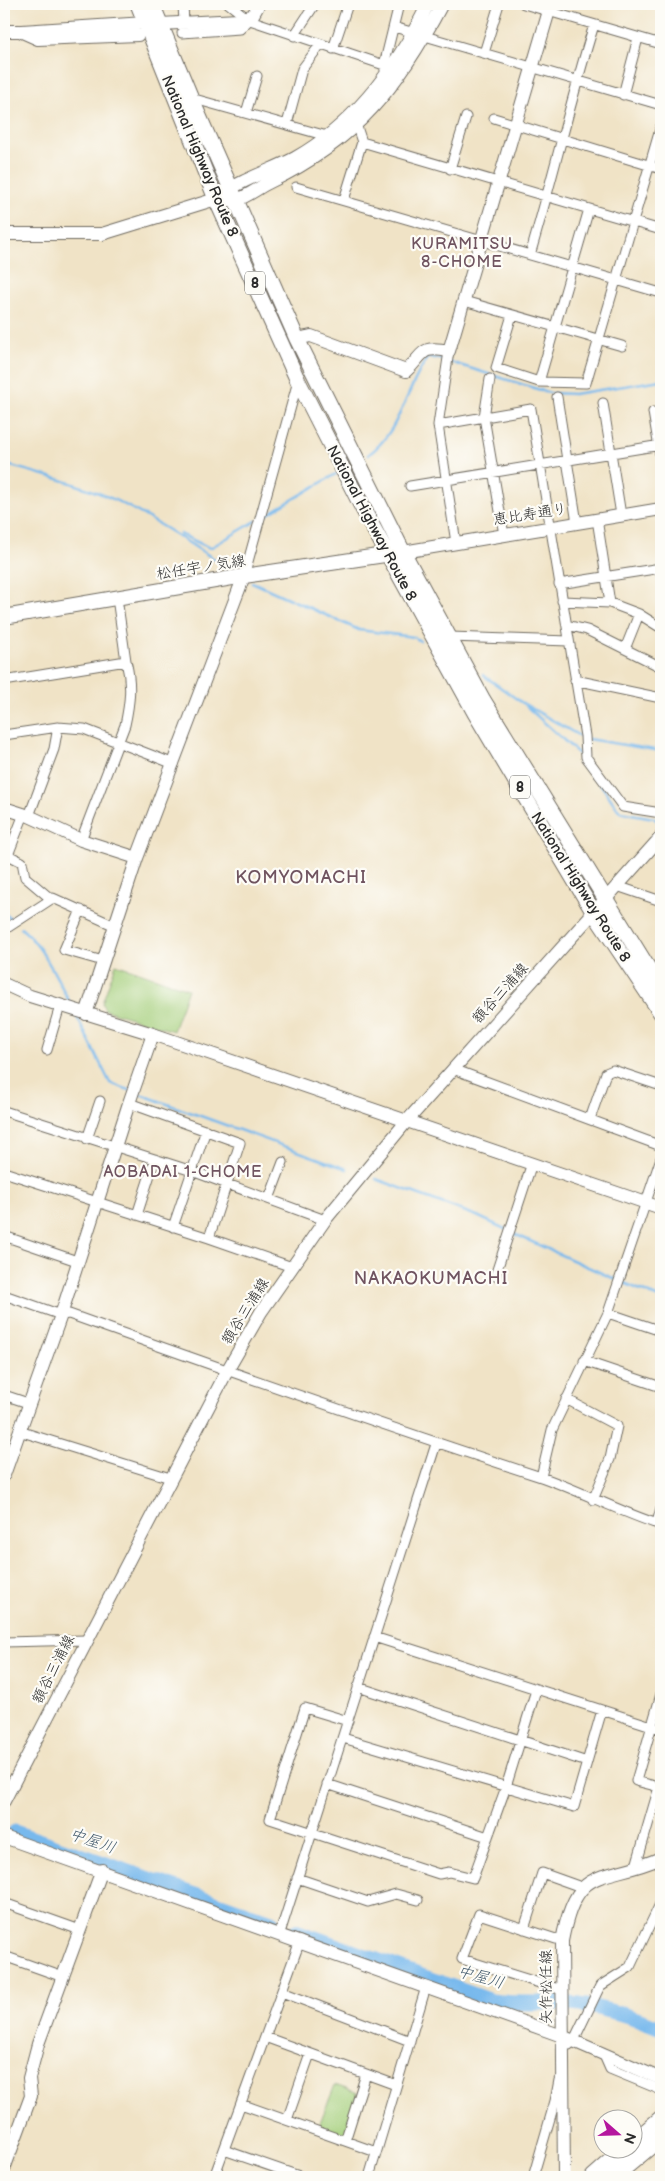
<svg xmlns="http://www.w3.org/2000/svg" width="665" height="2181" font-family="'Balsamiq Sans','Klee One',sans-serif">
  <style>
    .green { fill: #a4cf7b; stroke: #687d53 }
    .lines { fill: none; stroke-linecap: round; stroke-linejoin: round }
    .stream { stroke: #78b9ed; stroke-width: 2.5 }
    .river { stroke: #78b9ed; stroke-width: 15 }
    .street-casing { stroke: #706b61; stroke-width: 11 }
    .secondary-casing { stroke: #706b61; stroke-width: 14 }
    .primary-casing { stroke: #706b61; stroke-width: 16 }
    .highway-casing { stroke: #706b61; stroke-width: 17 }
    .street { stroke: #fff; stroke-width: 9 }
    .secondary { stroke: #fff; stroke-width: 12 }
    .primary { stroke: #fff; stroke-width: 14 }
    .highway { stroke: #fff; stroke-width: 15 }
    .labels { text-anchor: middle; stroke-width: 4.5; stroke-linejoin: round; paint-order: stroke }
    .shield { fill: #fdfcf7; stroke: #6a6a68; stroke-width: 1 }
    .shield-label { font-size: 14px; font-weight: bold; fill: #2b2b2b }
    .street-label { font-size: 15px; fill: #2b2b2b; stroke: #fdfcf7 }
    .neighbourhood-label { font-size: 16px; letter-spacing: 1px; fill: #705460; stroke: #fdfcf7 }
    .water-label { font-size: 16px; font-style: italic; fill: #465d6f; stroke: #fdfcf7 }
    .quarter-label { font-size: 18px; letter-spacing: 1px; fill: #705460; stroke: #fdfcf7 }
  </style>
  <rect width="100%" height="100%" fill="#fdfcf7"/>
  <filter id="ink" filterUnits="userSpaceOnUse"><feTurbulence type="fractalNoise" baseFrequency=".02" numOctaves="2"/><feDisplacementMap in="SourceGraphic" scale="10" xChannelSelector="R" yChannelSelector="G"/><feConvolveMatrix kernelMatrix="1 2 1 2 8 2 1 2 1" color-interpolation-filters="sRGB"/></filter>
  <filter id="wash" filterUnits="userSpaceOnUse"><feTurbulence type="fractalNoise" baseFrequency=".0096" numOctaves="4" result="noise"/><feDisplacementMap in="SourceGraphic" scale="20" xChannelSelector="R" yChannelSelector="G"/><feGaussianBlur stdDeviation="1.12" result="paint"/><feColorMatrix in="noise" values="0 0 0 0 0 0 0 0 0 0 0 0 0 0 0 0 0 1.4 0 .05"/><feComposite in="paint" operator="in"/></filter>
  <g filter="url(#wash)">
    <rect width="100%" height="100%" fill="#f0e3c6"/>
    <path class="green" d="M116,964L188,989L173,1031L105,1010L102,1003Z
      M335,2085L358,2093L344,2140L317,2130Z"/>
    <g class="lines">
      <path class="stream" d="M450,362L550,393L574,394L661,380
        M368,455C401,431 406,388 428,357L445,360
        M4,464C43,475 86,485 123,504C162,524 197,549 234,571
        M263,517L336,474
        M180,534L210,548L256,521
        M252,582L359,630L414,637L420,641
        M483,675L521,702L583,738
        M526,706L578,753L584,761
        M588,739L661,751
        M594,775L620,812L654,818L661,824
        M4,913L10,918
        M21,928C44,948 56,977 70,1003
        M76,1015L110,1083L129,1090
        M137,1093L347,1169
        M376,1179L477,1216L507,1230
        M512,1233L617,1280
        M622,1282L661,1299"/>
      <path class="river" d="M15,1832L272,1922
        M296,1931L492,2001C514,2004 534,2003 555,2003C592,2004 627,2014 661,2028"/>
    </g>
  </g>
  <g filter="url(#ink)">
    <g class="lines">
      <defs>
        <path id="street" d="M183,4L184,23
          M229,4L247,18
          M524,4L661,44
          M250,20L384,65
          M394,27L661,105
          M182,33L240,29L253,16
          M294,36L315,4
          M333,49L348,4
          M484,53L499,4
          M385,70L384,65L399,4
          M623,95L638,38
          M191,98L327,136
          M246,113L257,76
          M494,118L661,169
          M287,124L302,69L320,45
          M362,142L661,230
          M450,169L466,117
          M296,187L661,293
          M344,200L362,142L357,127
          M589,209L539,382L586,383L661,126
          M530,255C553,178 570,101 594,25
          M464,301L622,346
          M512,315L496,368L539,382
          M449,351L438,425L456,543
          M490,379L484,417L504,535
          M557,397L577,523
          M603,403L621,515
          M653,412L661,460
          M438,425L531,409L585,736L586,757L623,807L661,813
          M410,486L661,445
          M597,519L610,603
          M244,576L298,381
          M559,584L661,568
          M117,598L126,661
          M562,601L610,603L639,614L658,626L661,625
          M567,625L587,630L661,667
          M450,637L569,641
          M625,649L639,614
          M575,680L661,698
          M4,681L126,661C132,684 130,702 125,725L81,840
          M4,735L58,727L84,729L174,764
          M24,814L8,855L22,862L25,877L51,899
          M29,816L54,749L58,727
          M617,886L661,901
          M81,910L64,950L103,961
          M4,930L53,898L115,926
          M47,1050L60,1006
          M453,1069L661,1146
          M4,1111L192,1171L325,1220
          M590,1119L606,1073L613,1070L661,1086
          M87,1139L100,1101
          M4,1172L209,1238L240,1143L129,1103
          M269,1199L283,1162
          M137,1215L155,1159
          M173,1227L206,1130
          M4,1236L77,1261
          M209,1238L292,1267
          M495,1276L532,1163
          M4,1295L61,1315L69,1314C225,1370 381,1425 538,1476C580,1490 619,1512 661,1525
          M608,1313L661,1331
          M584,1361L661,1387
          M4,1395L28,1403
          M566,1399L617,1426L610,1459L593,1500
          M19,1431L170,1478
          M541,1477L552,1430L608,1313L661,1158
          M657,1523L661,1508
          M374,1637L661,1729
          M4,1642L86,1640
          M358,1687L587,1762
          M348,1721L305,1708L270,1819L439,1874L449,1872L473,1878L506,1787L536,1690
          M343,1738L574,1807L602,1710
          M327,1784L488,1837
          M636,1866L659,1787L636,1781L661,1694
          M297,1878L368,1902L396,1894L418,1900
          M4,1903L80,1930
          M524,1929L542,1873L584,1888
          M280,1933L436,1444
          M562,1941L479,1914L462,1959L562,1990
          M4,1956L63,1977
          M282,1992L410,2041
          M265,2037L396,2085
          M569,2045L574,2040L600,1986L630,1967L661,1902
          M603,2053L610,2069L661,2090
          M241,2104L376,2152
          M287,2120L310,2054
          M345,2141L366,2074
          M224,2150L302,2177
          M214,2177L300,1941
          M369,2177L426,1987
          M533,2177L555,2101L559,2080"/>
        <path id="secondary" d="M160,24L239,20L253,15L259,4
          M4,31H20L38,39L138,35
          M22,31L145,23
          M223,194C238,181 275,169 295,158C355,124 398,65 428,4
          M4,234H102L216,199C222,199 230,201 236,200C247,197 259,187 270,182C355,142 399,86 442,4
          M297,339L311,336L406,371C425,354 419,345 449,351L551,4
          M403,552L661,509
          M4,808L29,816L81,840L137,858
          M4,984L30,996L153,1034L661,1208
          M86,1014L137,858L244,576
          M4,1475L61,1315L129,1103L153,1034
          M4,1801L227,1371L261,1312L325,1220L406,1122L661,837
          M4,1837L562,2036L661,2079
          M4,2169L31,2096L29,2078L38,2044L102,1870
          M564,2177L562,1941C577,1861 602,1884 661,1858"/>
        <path id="primary" d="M4,617L244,576L398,553"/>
        <path id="highway" d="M138,4L216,199L298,381L363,509L475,713L594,913L661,1013
          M152,4L191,98L297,339L403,552L483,700L661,989
          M632,2143L661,2118
          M593,2177L626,2148
          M614,2177L661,2138"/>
      </defs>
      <use href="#street" class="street-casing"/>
      <use href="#secondary" class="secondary-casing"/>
      <use href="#primary" class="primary-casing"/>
      <use href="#highway" class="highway-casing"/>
      <use href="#street" class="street"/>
      <use href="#secondary" class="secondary"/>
      <use href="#primary" class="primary"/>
      <use href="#highway" class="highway"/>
    </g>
  </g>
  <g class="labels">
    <g class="shield">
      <rect x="245" y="271.5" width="20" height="23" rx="4"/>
      <rect x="510" y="775.5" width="20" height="23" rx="4"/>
    </g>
    <g class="shield-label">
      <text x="255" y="288">8</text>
      <text x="520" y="792">8</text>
    </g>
    <g class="street-label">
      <text transform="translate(200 156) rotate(67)" y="5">National Highway Route 8</text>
      <text transform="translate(530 514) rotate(-9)" y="5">恵比寿通り</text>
      <text transform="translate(372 523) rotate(62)" y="5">National Highway Route 8</text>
      <text transform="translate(201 567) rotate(-9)" y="5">松任宇ノ気線</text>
      <text transform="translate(581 887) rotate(58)" y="5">National Highway Route 8</text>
      <text transform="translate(500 993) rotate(-48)" y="5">額谷三浦線</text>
      <text transform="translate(245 1311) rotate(-58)" y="5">額谷三浦線</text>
      <text transform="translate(53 1669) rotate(-63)" y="5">額谷三浦線</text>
      <text transform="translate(546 1987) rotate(-90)" y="5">矢作松任線</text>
    </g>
    <g class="neighbourhood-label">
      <text x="462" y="249">KURAMITSU<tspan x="462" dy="18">8-CHOME</tspan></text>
      <text x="183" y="1177">AOBADAI 1-CHOME</text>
    </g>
    <g class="water-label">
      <text transform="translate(93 1840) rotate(19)" y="6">中屋川</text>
      <text transform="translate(481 1976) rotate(16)" y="6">中屋川</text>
    </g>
    <g class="quarter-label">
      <text x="301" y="883">KOMYOMACHI</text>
      <text x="431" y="1284">NAKAOKUMACHI</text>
    </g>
  </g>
  <rect width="665" height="2181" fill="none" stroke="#fdfcf7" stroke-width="20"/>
  <g transform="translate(618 2134) rotate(110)"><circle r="24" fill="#fdfcf7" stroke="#a9a8a5"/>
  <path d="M0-4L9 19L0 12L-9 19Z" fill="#b5179e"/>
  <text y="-8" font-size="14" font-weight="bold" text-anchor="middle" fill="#2b2b2b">N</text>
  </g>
</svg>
